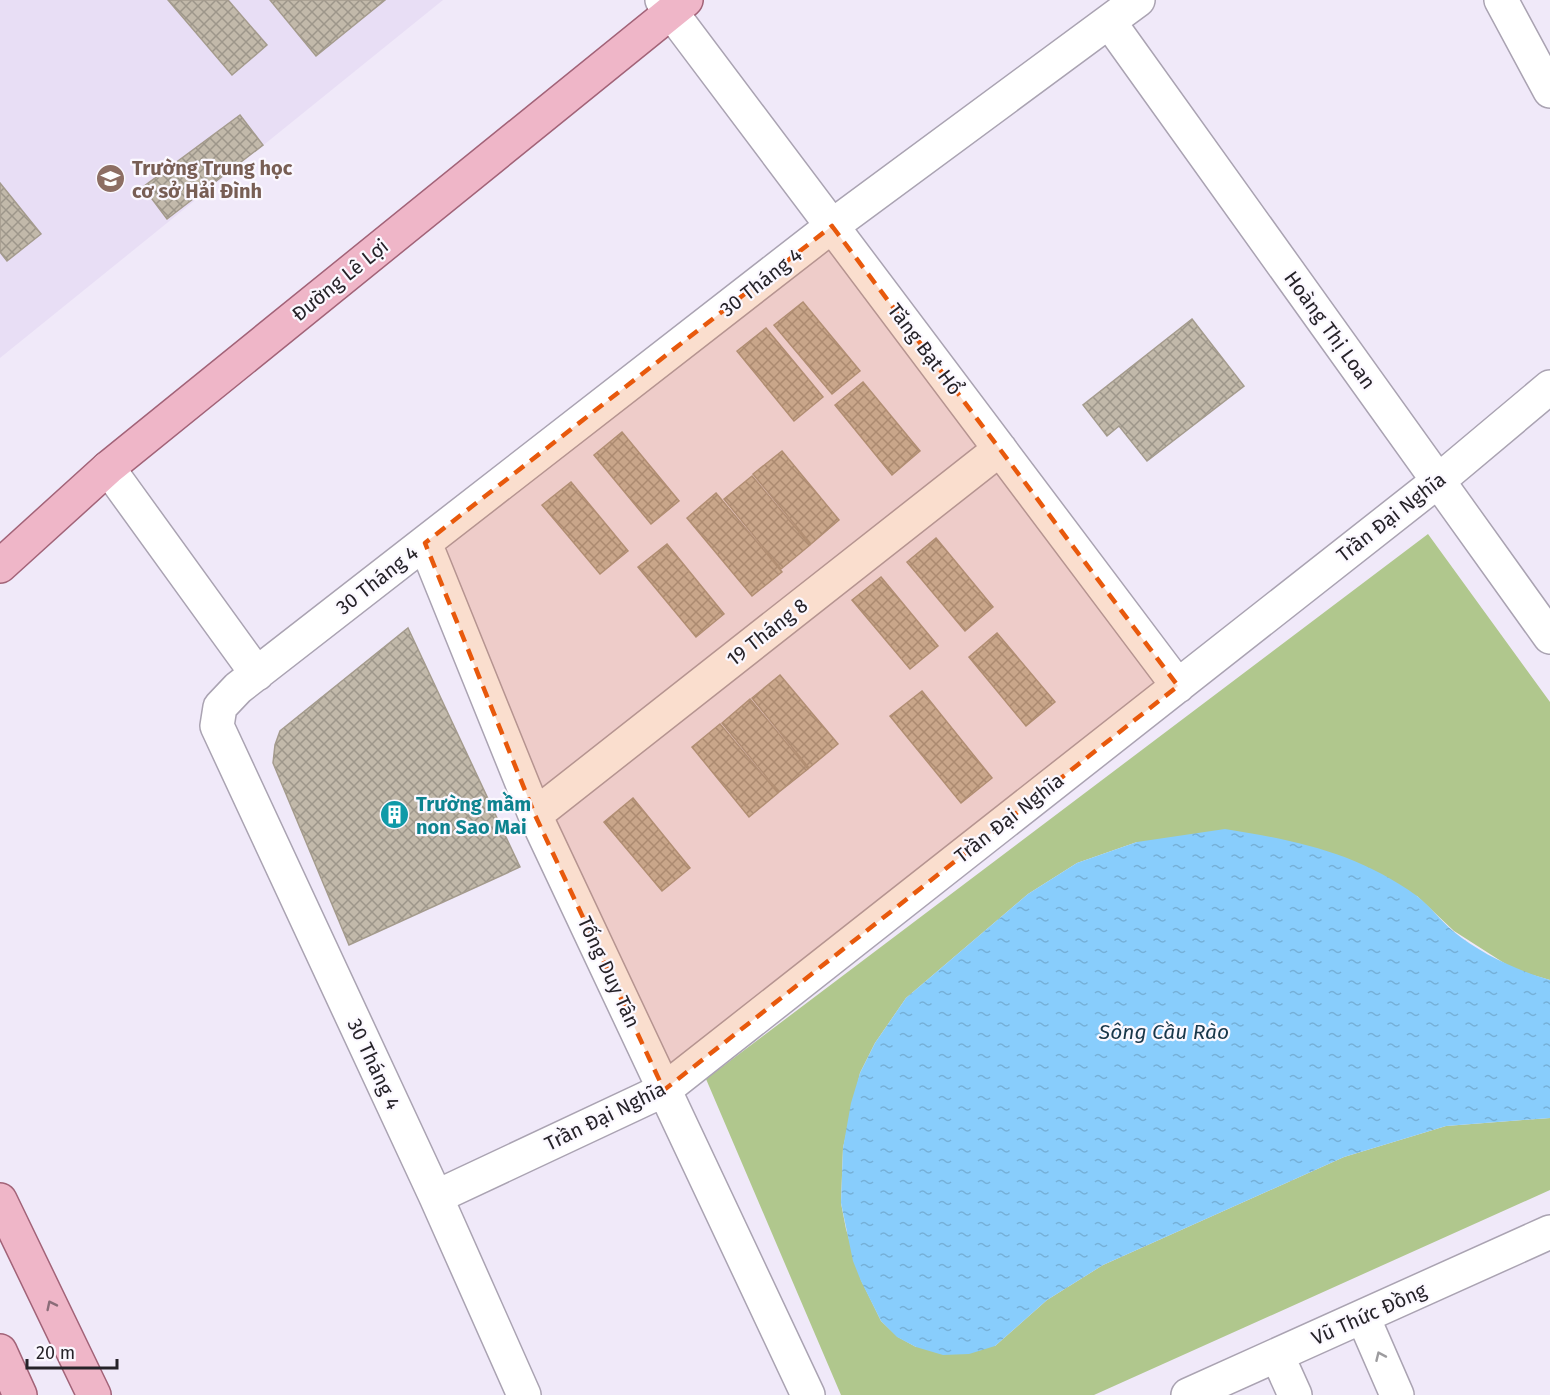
<svg xmlns="http://www.w3.org/2000/svg" width="1550" height="1395" font-family="'Fira Sans',sans-serif">
  <style>
    .built { fill: #e8def5 }
    .green { fill: #b0c78d }
    .water { fill: url(#water-ripples) }
    .building { fill: url(#building-cross-hatch); stroke: #a49b8d; stroke-width: 1.5 }
    .lines { fill: none; stroke-linecap: round; stroke-linejoin: round }
    .minor-casing { stroke: #aaa3b2; stroke-width: 36 }
    .major-casing { stroke: #a26378; stroke-width: 36 }
    .minor { stroke: #fff; stroke-width: 33 }
    .major { stroke: #efb6c8; stroke-width: 33 }
    .oneway { stroke: #8a6c78 }
    .oneway2 { stroke: #9d9c9f }
    .marked { fill: #e8590c; fill-opacity: 0.2; stroke: #e8590c; stroke-width: 4.5; stroke-dasharray: 12 8; stroke-linejoin: round }
    .labels { text-anchor: middle; stroke-width: 4.5; stroke-linejoin: round; paint-order: stroke }
    .education-label { font-size: 20px; font-weight: bold; fill: #785e54; stroke: #fbf8ff; text-anchor: start }
    .street-label { font-size: 20px; fill: #262329; stroke: #fbf8ff }
    .culture-label { font-size: 20px; font-weight: bold; fill: #0d838f; stroke: #fbf8ff; text-anchor: start }
    .water-label { font-size: 21px; font-style: italic; fill: #18374a; stroke: #fbf8ff }
  </style>
  <defs>
    <pattern id="water-ripples" width="26" height="14" patternUnits="userSpaceOnUse" patternTransform="scale(1.5)"><rect width="26" height="14" fill="#88cdfc"/><path d="M2 4q2-2 4 0t4 0M15 11q2-2 4 0t4 0" fill="none" stroke="#75b0d8"/></pattern>
    <pattern id="building-cross-hatch" width="8" height="8" patternUnits="userSpaceOnUse" patternTransform="scale(1.5)"><rect width="8" height="8" fill="#c2b9aa"/><path d="M0 0l8 8M0 8l8-8" fill="none" stroke="#9d968a"/></pattern>
  </defs>
  <rect width="100%" height="100%" fill="#f0e9f9"/>
  <path class="built" d="M0,0H443L0,358Z"/>
  <path class="green" d="M1428,534L1550,702V980L1515,970L1454,931L1417,896L1137,842L1077,863L1028,894L906,998L875,1043L860,1073L843,1148L841,1203L846,1229L861,1280L881,1321L898,1337L916,1347L995,1346L1047,1300L1103,1265L1344,1157L1446,1126L1550,1118V1190L1094,1395H841L706,1079Z"/>
  <path class="water" d="M1225,829C1295,840 1358,853 1417,896C1430,906 1440,920 1453,931C1481,954 1516,970 1550,980V1118L1446,1126L1344,1157L1103,1265L1047,1300L995,1346L969,1354L943,1355L916,1347L897,1337L881,1321L861,1281L853,1261L841,1203L843,1148L851,1103L860,1073L875,1043L906,998L1028,894L1077,863L1137,842Z"/>
  <path class="building" d="M168,0H228L267,45L232,75Z
    M270,0H385L316,56Z
    M240,115L263,145L167,219L143,187Z
    M0,183L41,234L7,261L0,252Z
    M803,302L860,371L832,394L774,325Z
    M1192,319L1244,386L1147,461L1119,426L1107,436L1083,405Z
    M766,328L823,397L794,421L737,351Z
    M863,382L920,451L892,475L835,405Z
    M622,432L679,501L651,524L594,455Z
    M782,451L839,520L811,544L753,474Z
    M752,476L810,545L781,569L724,499Z
    M571,482L628,551L600,574L542,505Z
    M716,493L782,572L752,596L687,518Z
    M936,538L993,607L965,631L907,562Z
    M667,544L724,614L696,637L638,567Z
    M881,577L938,646L910,669L852,600Z
    M408,628L520,867L349,945L273,763L275,745L280,731Z
    M997,633L1055,702L1026,726L969,657Z
    M780,675L838,744L809,768L752,698Z
    M922,691L992,778L961,803L890,716Z
    M750,699L808,769L779,792L722,723Z
    M720,724L778,793L749,817L692,747Z
    M633,798L690,868L662,891L604,822Z"/>
  <g class="lines">
    <defs>
      <path id="minor" d="M662,0L1178,686
        M1501,0L1550,91
        M1110,23L1550,637
        M108,468L257,674
        M425,543L535,815L808,1395
        M535,815L1000,449
        M436,1197L664,1090L1438,481L1550,387
        M1363,1317L1397,1395
        M1277,1355L1295,1395
        M524,1395L436,1197L217,726L220,707L238,688L832,226L1138,0
        M1188,1395L1550,1232"/>
      <path id="major" d="M0,566L108,468L686,0
        M0,1200L94,1395
        M0,1351L20,1395"/>
    </defs>
    <use href="#minor" class="minor-casing"/>
    <use href="#major" class="major-casing"/>
    <use href="#minor" class="minor"/>
    <use href="#major" class="major"/>
  </g>
  <defs><path id="oneway-chevron" d="M-2-3.5L2.5 0L-2 3.5" fill="none" stroke-width="1.6" stroke-linecap="round" stroke-linejoin="round" transform="scale(1.5)"/></defs>
  <use class="oneway" href="#oneway-chevron" transform="translate(51 1305) rotate(-116)"/>
  <use class="oneway2" href="#oneway-chevron" transform="translate(1380 1356) rotate(-114)"/>
  <path class="marked" d="M832,226L1178,686L664,1090L535,815L425,543Z"/>
  <defs>
    <symbol id="school-disc" viewBox="-11 -11 22 22"><circle r="9.5" fill="#8d6e63" stroke="#fbf8ff"/><path d="M0-5L7-2L0 1L-7-2ZM-4 1L0 2.5L4 1V4Q0 6-4 4Z" fill="#fff"/></symbol>
    <symbol id="building-disc" viewBox="-11 -11 22 22"><circle r="9.5" fill="#0f9aa8" stroke="#fbf8ff"/><path d="M-4-6H4V6H1V3H-1V6H-4ZM-2.5-4.3h1.7v1.8h-1.7ZM.8-4.3h1.7v1.8H.8ZM-2.5-1h1.7V.8h-1.7ZM.8-1h1.7V.8H.8Z" fill="#fff"/></symbol>
  </defs>
  <g fill-rule="evenodd">
    <use href="#school-disc" x="94" y="162" width="33" height="33"/>
    <use href="#building-disc" x="378" y="798" width="33" height="33"/>
  </g>
  <g class="labels">
    <g class="education-label">
      <text x="132" y="175">Trường Trung học<tspan x="132" dy="23">cơ sở Hải Đình</tspan></text>
    </g>
    <g class="street-label">
      <text transform="translate(340 280) rotate(-39)" y="7">Đường Lê Lợi</text>
      <text transform="translate(761 282) rotate(-38)" y="7">30 Tháng 4</text>
      <text transform="translate(1330 330) rotate(54)" y="7">Hoàng Thị Loan</text>
      <text transform="translate(925 349) rotate(53)" y="7">Tăng Bạt Hổ</text>
      <text transform="translate(1391 517) rotate(-38)" y="7">Trần Đại Nghĩa</text>
      <text transform="translate(377 580) rotate(-38)" y="7">30 Tháng 4</text>
      <text transform="translate(767 632) rotate(-38)" y="7">19 Tháng 8</text>
      <text transform="translate(1009 818) rotate(-38)" y="7">Trần Đại Nghĩa</text>
      <text transform="translate(609 972) rotate(65)" y="7">Tống Duy Tân</text>
      <text transform="translate(374 1064) rotate(65)" y="7">30 Tháng 4</text>
      <text transform="translate(605 1116) rotate(-26)" y="7">Trần Đại Nghĩa</text>
      <text transform="translate(1369 1314) rotate(-24)" y="7">Vũ Thức Đồng</text>
    </g>
    <g class="culture-label">
      <text x="416" y="811">Trường mầm<tspan x="416" dy="23">non Sao Mai</tspan></text>
    </g>
    <g class="water-label">
      <text x="1164" y="1039">Sông Cầu Rào</text>
    </g>
  </g>
  <path d="M27 1359v9h90v-9" fill="none" stroke="#262329" stroke-width="3"/>
  <text x="36" y="1359" font-size="18" fill="#262329" stroke="#fbf8ff" stroke-width="4.5" paint-order="stroke">20 m</text>
</svg>
